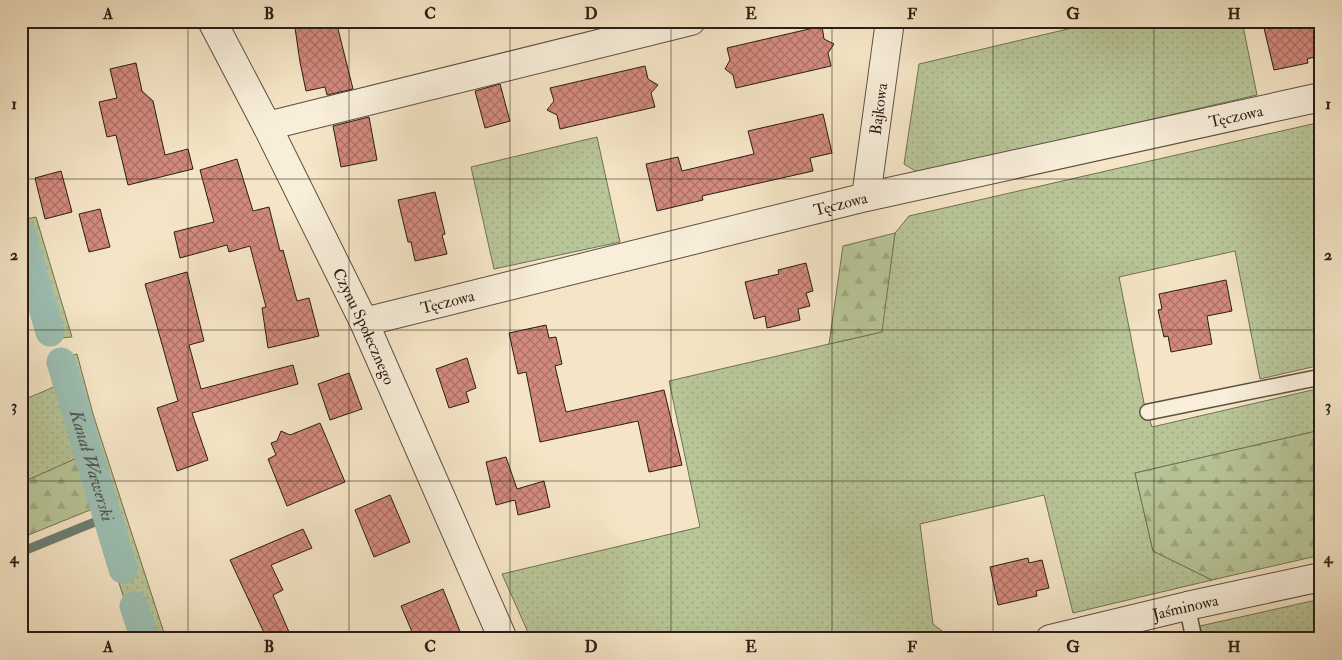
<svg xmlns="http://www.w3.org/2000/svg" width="1342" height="660" font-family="'IM FELL Double Pica',serif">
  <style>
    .grass { fill: url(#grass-dots); stroke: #707256 }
    .forest { fill: url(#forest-firs); stroke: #707256 }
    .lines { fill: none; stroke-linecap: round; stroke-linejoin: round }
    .stream { stroke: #6e7f74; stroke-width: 9 }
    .canal { stroke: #9cbfb3; stroke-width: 29 }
    .building { fill: url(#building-cross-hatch); stroke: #291e16 }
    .lane-casing { stroke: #5c5042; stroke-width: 18 }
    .street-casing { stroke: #5c5042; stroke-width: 30 }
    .lane { stroke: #f8eeda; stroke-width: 15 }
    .street { stroke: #f8eeda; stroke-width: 28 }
    .grid { fill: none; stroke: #291e16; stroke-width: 1; stroke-opacity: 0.55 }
    .labels { text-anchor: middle; stroke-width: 4; stroke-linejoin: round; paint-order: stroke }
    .street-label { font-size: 16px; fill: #291e16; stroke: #f8eeda }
    .water-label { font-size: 18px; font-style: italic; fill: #51564d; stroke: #f8eeda }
    .neatline { fill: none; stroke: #291e16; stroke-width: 2 }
    .grid-label { font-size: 16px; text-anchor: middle; font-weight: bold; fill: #291e16 }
  </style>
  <defs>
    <pattern id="grass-dots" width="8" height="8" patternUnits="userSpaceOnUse" patternTransform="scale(1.25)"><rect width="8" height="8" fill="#b8c597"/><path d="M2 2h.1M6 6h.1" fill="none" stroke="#9ea981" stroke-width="1.8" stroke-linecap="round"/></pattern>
    <pattern id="forest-firs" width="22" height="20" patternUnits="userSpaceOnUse" patternTransform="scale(1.25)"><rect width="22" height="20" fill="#b8c597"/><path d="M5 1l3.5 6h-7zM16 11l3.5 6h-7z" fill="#9ea981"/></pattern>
    <pattern id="building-cross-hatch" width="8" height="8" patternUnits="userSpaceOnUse" patternTransform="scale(1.25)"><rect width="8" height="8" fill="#d38a7e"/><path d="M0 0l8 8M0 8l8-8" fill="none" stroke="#ab7066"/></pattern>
  </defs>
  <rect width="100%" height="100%" fill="#f5e5c6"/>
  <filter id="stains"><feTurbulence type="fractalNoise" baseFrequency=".004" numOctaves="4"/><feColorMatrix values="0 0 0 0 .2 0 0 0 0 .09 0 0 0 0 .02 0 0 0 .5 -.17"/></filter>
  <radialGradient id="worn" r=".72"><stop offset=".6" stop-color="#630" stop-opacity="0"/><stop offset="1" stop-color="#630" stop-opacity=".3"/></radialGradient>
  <path class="grass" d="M1102,21H1242L1257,95L919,173L904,164L919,64Z
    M1321,122V365L1260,379L1235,251L1119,277L1144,403L1152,427L1321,388V430L1135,473L1153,551L1212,580L1073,613L1044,495L920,524L933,624L952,639H531L502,574L700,527L669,381L881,332L895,233L909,216Z
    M597,137L620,242L494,269L471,167Z
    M36,217L72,337L50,339L21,250V220Z
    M77,354L93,414L166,639H137L79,458L21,483V401L56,386L47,363Z
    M1321,599V639H1203L1200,626Z"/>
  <path class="forest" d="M895,233L882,332L829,344L843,246Z
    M1321,430V555L1212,580L1153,551L1135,473Z
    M79,457L95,508L21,538V483Z"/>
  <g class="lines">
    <path class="stream" d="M21,552L107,517"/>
    <g class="canal">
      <path d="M21,232L50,332"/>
      <path id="s1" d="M61,362L123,569"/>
      <path d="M134,606L145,639"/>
    </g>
  </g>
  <path class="building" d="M294,21H336L353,89L327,95L325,87L306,91L300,62Z
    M1272,21H1321V55L1307,59L1308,63L1274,70L1264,28L1270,26Z
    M822,26L824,39L834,44L828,53L831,66L736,88L733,75L725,69L730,60L727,48Z
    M136,63L142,91L153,101L165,155L188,149L193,169L128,185L116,135L107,137L99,102L117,98L110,69Z
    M645,66L648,79L658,85L651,93L655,107L560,129L557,115L547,110L554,101L550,88Z
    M500,84L510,121L485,128L475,91Z
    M823,114L832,153L810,158L813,171L702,196L703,200L657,211L646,164L678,157L682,171L754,154L748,131Z
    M369,117L377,160L341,167L333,126Z
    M237,159L253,211L269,207L280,251L283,250L297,301L309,298L319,336L268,348L262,308L266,307L250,246L229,252L227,245L180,258L174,232L214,222L200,170Z
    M61,171L72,212L45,219L35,178Z
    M435,192L445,234L442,235L447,254L415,261L411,242H408L398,200Z
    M100,209L110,247L89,252L79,214Z
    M806,263L813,291L806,293L810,306L798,309L800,320L767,328L765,316L754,319L745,282L779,274L778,270Z
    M187,272L204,341L189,345L201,389L293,365L298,384L192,413L208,460L177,471L157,408L178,401L145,284Z
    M1226,280L1232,311L1207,316L1212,344L1171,352L1168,336L1164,337L1158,310L1162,309L1159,294Z
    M546,325L549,338L556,337L562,364L555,366L566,412L664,390L682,465L649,472L638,421L540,442L526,372L518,374L509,333Z
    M467,358L476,388L466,392L469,402L449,408L436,369Z
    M349,373L362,409L330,420L318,384Z
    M320,423L345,482L287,506L268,459L276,455L271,443L277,441L281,431L290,435Z
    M506,457L517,489L544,481L550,507L518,515L515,500L496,505L486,462Z
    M390,495L410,542L374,557L355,510Z
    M303,529L312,548L271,565L283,590L273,595L292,639H267L230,560Z
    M1028,558L1029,563L1042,560L1049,588L1036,591L1037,596L998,605L990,567Z
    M443,589L463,639H415L401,606Z"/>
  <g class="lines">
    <defs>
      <path id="lane" d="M1148,412L1321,377
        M1187,606L1194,639"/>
      <g id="street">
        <path id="s2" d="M212,21L267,126L364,322L503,639"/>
        <path d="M267,126L691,21"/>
        <path id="s3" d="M866,197L890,21"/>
        <path id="s4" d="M364,322L866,197L1321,97"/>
        <path id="s5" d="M1050,639L1187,606L1321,577"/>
      </g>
    </defs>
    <use href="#lane" class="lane-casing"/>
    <use href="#street" class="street-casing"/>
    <use href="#lane" class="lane"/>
    <use href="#street" class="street"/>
  </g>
  <path class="grid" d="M188,21V639M349,21V639M510,21V639M671,21V639M832,21V639M993,21V639M1154,21V639M21,179H1321M21,330H1321M21,481H1321"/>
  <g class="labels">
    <g class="street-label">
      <text dy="6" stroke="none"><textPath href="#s3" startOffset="89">Bajkowa</textPath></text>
      <text dy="6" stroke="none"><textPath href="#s4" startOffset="896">Tęczowa</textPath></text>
      <text dy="6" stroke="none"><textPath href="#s4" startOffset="491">Tęczowa</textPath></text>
      <text dy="6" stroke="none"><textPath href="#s4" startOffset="86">Tęczowa</textPath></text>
      <text dy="6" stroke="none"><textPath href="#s2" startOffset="341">Czynu Społecznego</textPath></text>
      <text dy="6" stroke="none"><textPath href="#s5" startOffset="139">Jaśminowa</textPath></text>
    </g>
    <g class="water-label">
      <text dy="6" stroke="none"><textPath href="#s1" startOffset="108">Kanał Wawerski</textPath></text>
    </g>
  </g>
  <rect width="1342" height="660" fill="none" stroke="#f5e5c6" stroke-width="55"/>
  <rect x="28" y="28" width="1286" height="604" class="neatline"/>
  <g class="grid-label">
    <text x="108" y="19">A</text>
    <text x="269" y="19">B</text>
    <text x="430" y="19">C</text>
    <text x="591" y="19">D</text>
    <text x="751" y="19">E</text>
    <text x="912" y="19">F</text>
    <text x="1073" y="19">G</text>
    <text x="1234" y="19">H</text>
    <text x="14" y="109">1</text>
    <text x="1328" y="109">1</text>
    <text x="14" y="260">2</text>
    <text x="1328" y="260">2</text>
    <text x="14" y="411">3</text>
    <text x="1328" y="411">3</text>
    <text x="14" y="563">4</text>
    <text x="1328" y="563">4</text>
    <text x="108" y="652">A</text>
    <text x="269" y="652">B</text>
    <text x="430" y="652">C</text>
    <text x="591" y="652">D</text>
    <text x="751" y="652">E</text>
    <text x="912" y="652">F</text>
    <text x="1073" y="652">G</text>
    <text x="1234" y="652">H</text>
  </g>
  <rect width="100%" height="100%" filter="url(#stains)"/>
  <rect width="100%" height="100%" fill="url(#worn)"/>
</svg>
